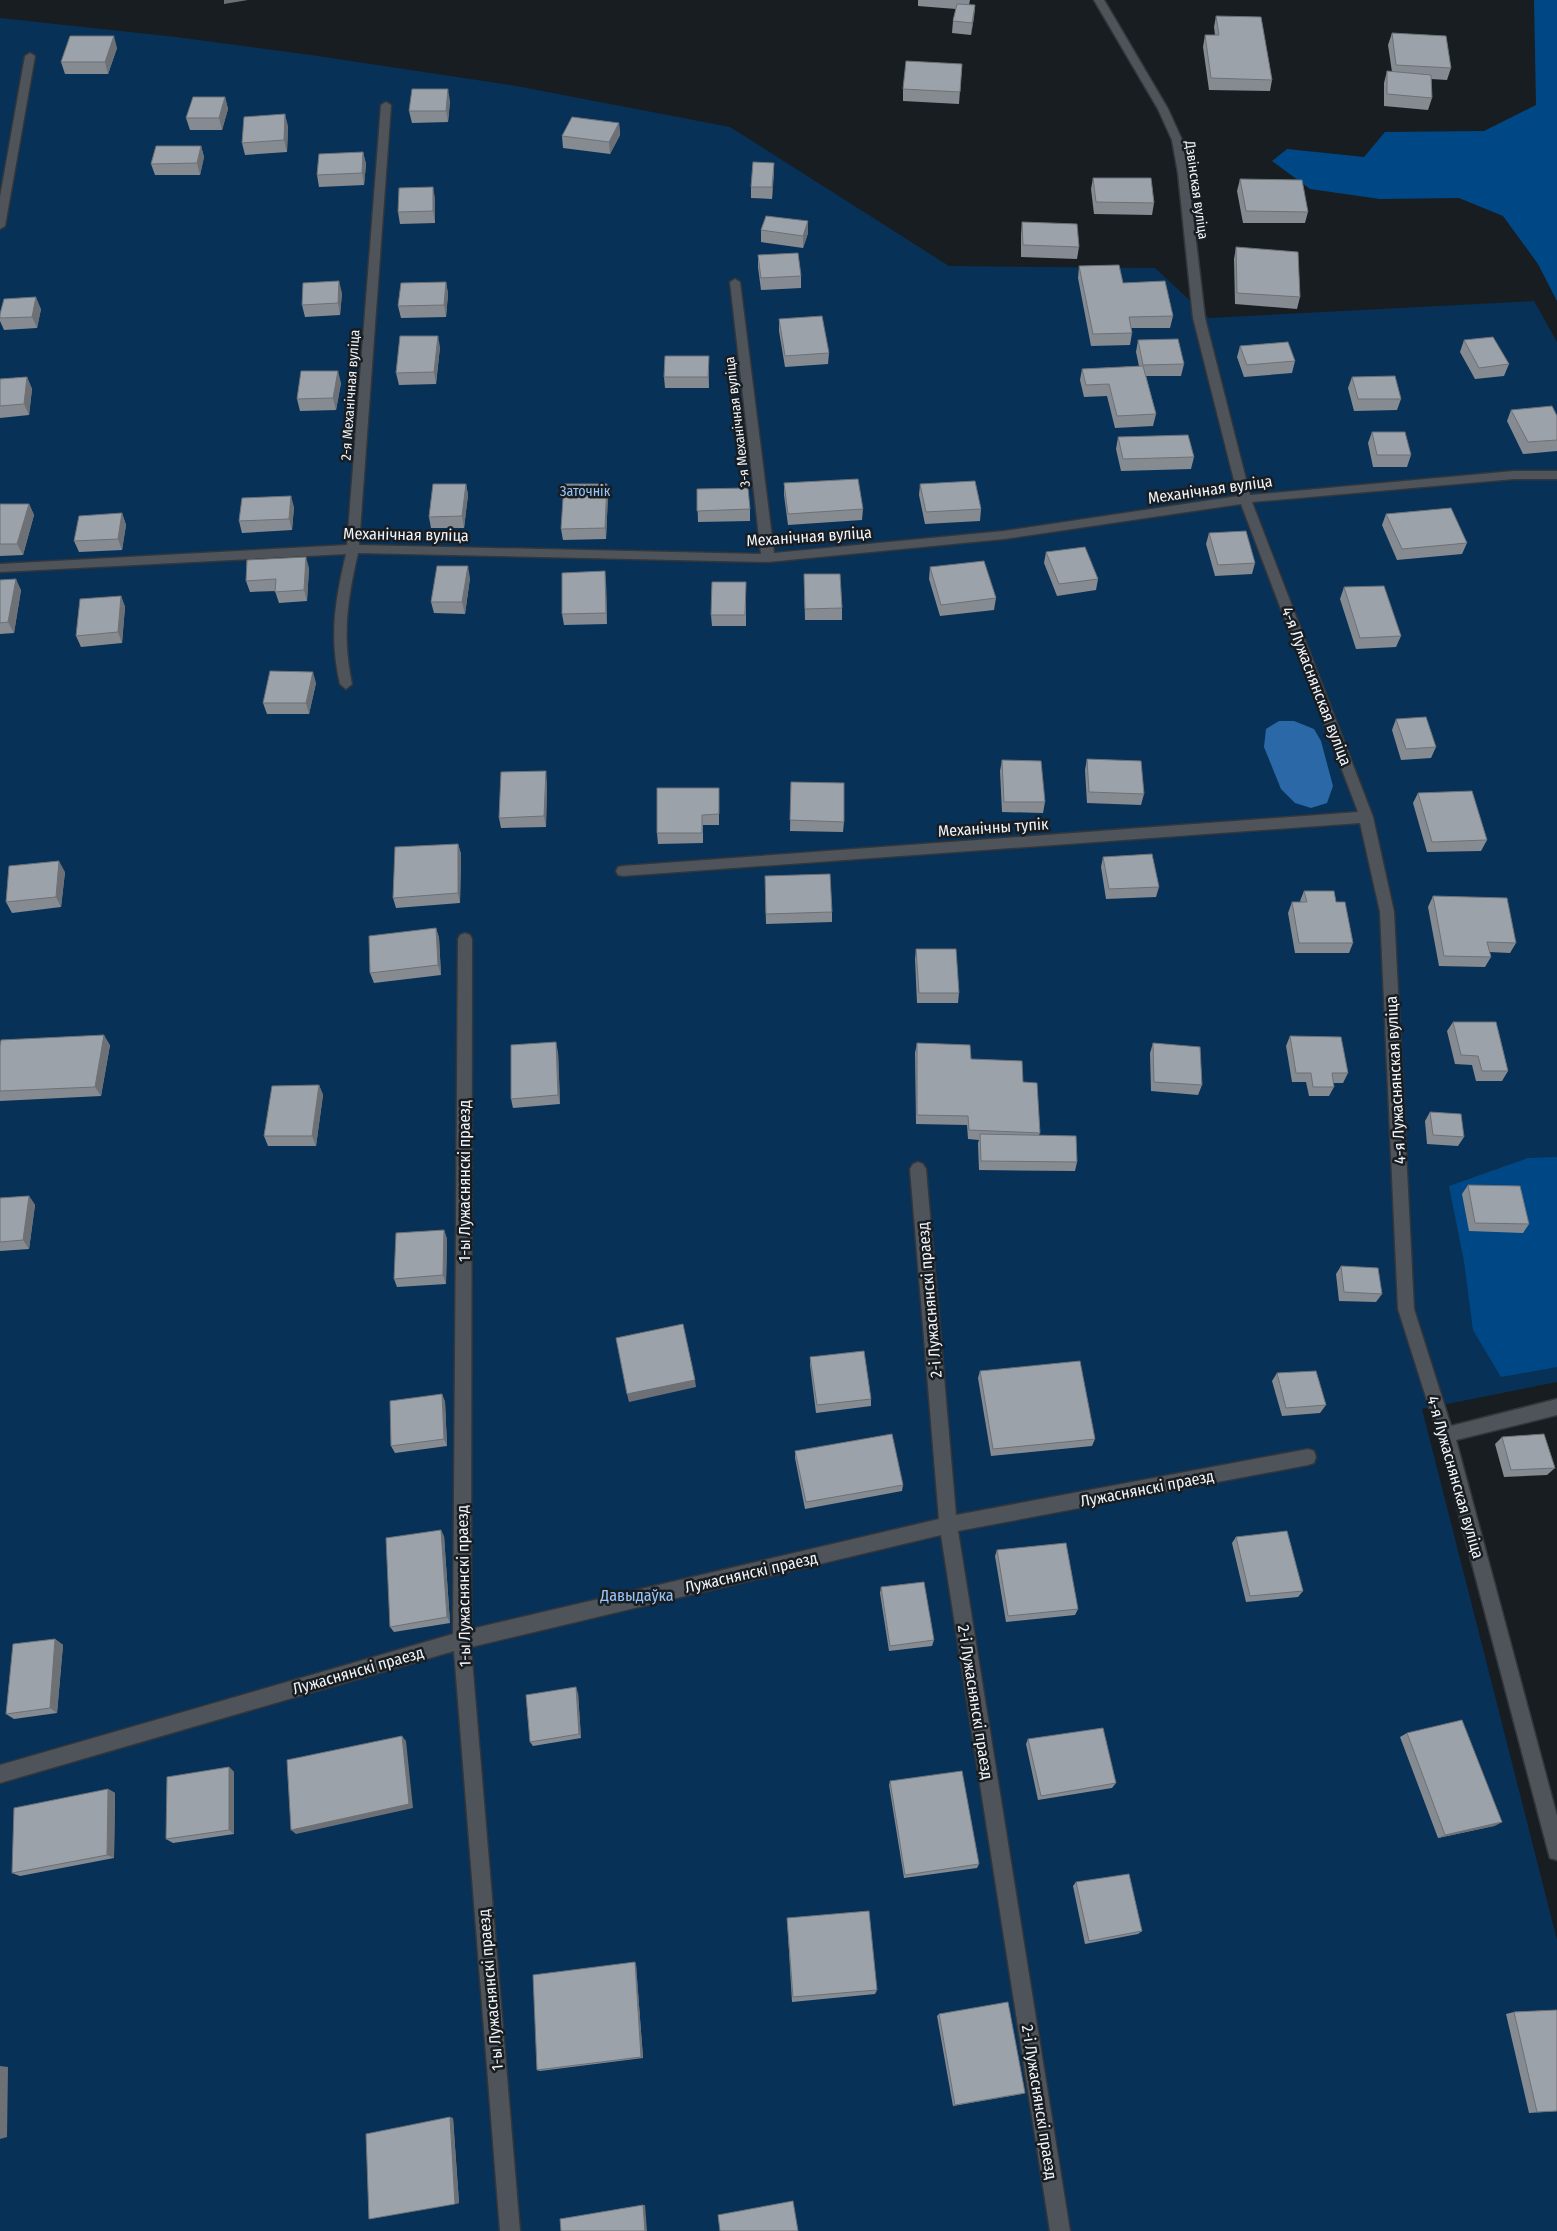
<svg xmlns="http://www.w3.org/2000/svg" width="1557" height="2231" font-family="'Fira Sans Condensed',sans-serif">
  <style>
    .green { fill: #083158 }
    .forest { fill: #004885 }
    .water { fill: #2a68a7 }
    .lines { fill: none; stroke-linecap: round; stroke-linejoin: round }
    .minor-casing { stroke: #33363a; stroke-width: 3 }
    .minor { fill: #4f545a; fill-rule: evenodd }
    .wall { fill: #868b91 }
    .shaded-wall { fill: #6d7176 }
    .building { fill: #9ca2a9; stroke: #6d7176 }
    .labels { text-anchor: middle; stroke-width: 5; stroke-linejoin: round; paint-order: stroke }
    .far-street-label { font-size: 14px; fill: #f1f4f8; stroke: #181d22 }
    .far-park-label { font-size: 14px; fill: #97c6fa; stroke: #181d22 }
    .street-label { font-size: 16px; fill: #f1f4f8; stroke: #181d22 }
    .park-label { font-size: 16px; fill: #97c6fa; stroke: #181d22 }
  </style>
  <rect width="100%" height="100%" fill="#181d22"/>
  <path class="green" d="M0,18L176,37L311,55L516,86L730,127L949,266L1155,268L1209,318L1534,301L1557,342V1382L1422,1409L1557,1940V2231H0Z"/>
  <path class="forest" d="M1534,0H1557V301L1538,264L1503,216L1459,198L1380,199L1310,189L1272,161L1287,149L1364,157L1385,132L1484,131L1536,105Z
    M1557,1157V1367L1501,1377L1473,1330L1464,1261L1449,1186L1528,1158Z"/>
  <path class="water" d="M1279,721H1294L1314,729L1321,741L1333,786L1327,803L1311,808L1295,803L1281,789L1264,747L1266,729Z"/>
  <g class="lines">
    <defs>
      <path id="minor" d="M1094,0H1104L1168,109L1182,140L1188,173L1205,318L1250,495L1514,471H1557V479H1514L1252,502L1373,817L1394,912L1414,1309L1451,1426L1557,1399V1415L1456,1440L1557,1816V1860L1550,1858L1548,1851L1438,1435L1398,1309L1380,912L1360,823L623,876L618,875L616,871L618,867L623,866L1358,812L1241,504L1004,539L768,562L358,553C347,601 342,636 352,684L346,689L340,684C329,636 335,601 346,554L0,572V564L347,545L381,105L386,102L391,105L359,545L761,554L730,282L735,279L740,282L774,553L1004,531L1238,496L1193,318L1178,173L1172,140L1158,109Z
        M30,53L35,56L5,226L0,229V197L25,56Z
        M465,933L470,935L472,939L471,1629L939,1519L910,1169L913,1164L918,1162L923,1164L926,1169L956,1515L1308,1449L1314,1451L1316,1457L1314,1463L1308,1465L958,1531L1070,2231H1050L941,1535L471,1647L520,2231H500L454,1651L0,1783V1765L453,1634L458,939L460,935Z"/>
    </defs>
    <use href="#minor" class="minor-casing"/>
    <use href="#minor" class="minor"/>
  </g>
  <path class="wall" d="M918,0H970L969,5H975L974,17L971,35L952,33L953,21L956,9L918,6Z
    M1216,16L1272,80L1270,91L1209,90L1203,47L1205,35H1215L1214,27Z
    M1392,33L1451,68L1447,80L1431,79L1432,98L1428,110L1384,106V83L1387,71L1392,72L1388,45Z
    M117,48L108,74H65L61,62Z
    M962,64L959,104L903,101V89Z
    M225,97L228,109L222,130H190L186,118Z
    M450,101L448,122L412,123L409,111Z
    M619,123L620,135L610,154L563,148L562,136Z
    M288,126L287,152L245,155L242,143Z
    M201,146L204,157L200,175H155L151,164Z
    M363,152L366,164L364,185L319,187L317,175Z
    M774,163L772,199L751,198V187Z
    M1093,178L1154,203L1152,215L1094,214L1091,189Z
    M1240,179L1308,212L1305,223H1243L1237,191Z
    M435,198V223L400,224L398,212Z
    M1022,222L1079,247L1077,259L1021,257V234Z
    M761,230L808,233L803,248L761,242Z
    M1236,247L1300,297L1297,309L1235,304L1234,259Z
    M758,255L801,276V288L761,290L758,267Z
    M1079,266L1123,283L1173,316L1170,328H1131L1132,333L1130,345L1091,346L1078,278Z
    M446,282L448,294L446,317L401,318L398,306Z
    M342,293L340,315L305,317L302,305Z
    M41,309L37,328L4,330L0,321V314Z
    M779,319L829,353L828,364L785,367L779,331Z
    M1138,340L1184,364L1181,376H1146L1156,414L1153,426L1115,428L1107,396L1084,397L1080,380L1082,369L1139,366L1136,352Z
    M1464,340L1509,364L1504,376L1475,379L1460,352Z
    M1240,346L1295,361L1292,373L1244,377L1237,357Z
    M440,347L436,384L399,385L396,373Z
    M709,368V388H665L664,377Z
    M27,377L32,389L29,415L0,418V379Z
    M1352,377L1401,399L1397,410L1354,411L1348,388Z
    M341,383L336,410L300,411L297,399Z
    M1511,410L1557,416V451L1523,454L1507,421Z
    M1372,432L1411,455L1407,467H1373L1368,443Z
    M1118,437L1194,457L1191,469L1121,471L1116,449Z
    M784,483L863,509L862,520L788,525L784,495Z
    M466,484L468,495L464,528H431L429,517Z
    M920,484L981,509L980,521L925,524L919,495Z
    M697,489L750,509V521L698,522Z
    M608,495L606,539L563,540L561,529Z
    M0,504H29L34,515L23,555L0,556Z
    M294,507L292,530L242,533L239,521Z
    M122,513L126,525L122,550L79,552L74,541Z
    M1386,514L1467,543L1462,554L1397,560L1382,525Z
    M1209,533L1255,563L1252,574L1215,576L1206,544Z
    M1046,552L1098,579L1096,590L1057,596L1044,563Z
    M930,567L996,598L994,610L940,616L929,579Z
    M309,568L307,601L279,603L275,591L250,592L246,581Z
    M804,574L842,608V620H805Z
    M470,578L465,614L434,613L431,602Z
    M0,580L21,590L14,633L0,634Z
    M606,582L607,624L564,625L562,614Z
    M746,582V626H712L711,615Z
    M1344,587L1401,636L1396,647L1356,649L1340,599Z
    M121,596L125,607L122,643L81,647L76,636Z
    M316,683L309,714H267L263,703Z
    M1396,719L1436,747L1431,758L1401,760L1392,730Z
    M1087,759L1144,794L1141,805L1087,803L1085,770Z
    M1002,760L1045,802L1043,813L1002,812L1000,771Z
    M547,782L546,827L501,828L499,818Z
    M791,782L844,822L843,832L790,831Z
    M719,788V825H703V843L658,844L657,833Z
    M1418,793L1487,840L1481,851L1427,852L1413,803Z
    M458,844L461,854L460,903L396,908L393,898Z
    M1103,857L1159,887L1156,897L1106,899L1101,867Z
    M65,872L61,907L12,913L6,902Z
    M765,887L832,912V922L766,924Z
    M1304,891L1336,902L1353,943L1349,953H1295L1288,913L1292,902H1301L1300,901Z
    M1433,896L1516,943L1510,953L1489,952L1491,957L1485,967L1439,966L1428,907Z
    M436,928L439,938L441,975L374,983L370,973Z
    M916,949L959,993L958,1003H917L915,959Z
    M1453,1022L1508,1071L1502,1081H1476L1472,1065L1455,1064L1447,1031Z
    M1290,1036L1348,1073L1343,1083H1333L1334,1087L1329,1096H1309L1306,1082H1292L1286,1046Z
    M917,1043L971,1059L1023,1082L1040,1133L1039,1135L1077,1162L1075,1171L979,1170L978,1143L979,1140L968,1139L967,1125L916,1124L915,1053Z
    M1153,1043L1202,1085L1198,1095L1151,1091L1150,1053Z
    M110,1045L101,1096L0,1101V1046Z
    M558,1052L560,1104L513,1108L511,1099Z
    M319,1085L323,1095L316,1146H268L264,1136Z
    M1430,1112L1464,1137L1458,1146L1427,1144L1425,1121Z
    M1468,1185L1529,1224L1523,1233L1469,1231L1462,1194Z
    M29,1196L35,1205L29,1249L0,1251V1198Z
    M444,1230L447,1239L446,1284L397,1287L394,1279Z
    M1341,1266L1382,1294L1376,1302L1339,1301L1336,1274Z
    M810,1357L871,1399V1406L816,1413L810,1365Z
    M980,1371L1095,1439L1092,1446L991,1456L978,1378Z
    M1277,1373L1326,1405L1320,1413L1282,1416L1272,1381Z
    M442,1394L445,1402L447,1446L395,1453L391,1446Z
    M1502,1437L1555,1468L1547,1475L1504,1477L1495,1444Z
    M795,1451L903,1485L902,1491L805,1509L795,1458Z
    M444,1536L450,1623L394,1632L390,1627Z
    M1236,1537L1303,1591L1298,1597L1246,1602L1232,1543Z
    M997,1550L1078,1609L1075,1615L1006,1622L995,1556Z
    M881,1587L934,1640L932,1646L889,1651L880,1593Z
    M55,1639L63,1645L57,1713L14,1719L6,1714Z
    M578,1693L581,1738L533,1746L530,1742Z
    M1407,1733L1502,1822L1494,1826L1438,1838L1400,1737Z
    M1028,1739L1116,1783L1112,1788L1038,1800L1026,1744Z
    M229,1767L234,1772V1834L173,1843L166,1839Z
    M890,1781L979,1864L977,1868L904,1878L889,1785Z
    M108,1789L115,1793L114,1858L20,1876L12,1873Z
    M1076,1882L1142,1931L1138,1934L1085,1944L1073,1886Z
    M787,1918L877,1990L875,1994L792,2002Z
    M636,1965L643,2058L540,2071L537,2070Z
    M1557,2010V2111L1529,2113L1506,2014L1514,2012Z
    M939,2014L1025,2093L1022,2094L953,2106L937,2016Z
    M453,2118L459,2203L369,2219Z"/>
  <path class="shaded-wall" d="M224,0H248L224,4Z
    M975,5L974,17L971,35L972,23Z
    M114,36L117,48L108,74L105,62Z
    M448,89L450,101L448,122L446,111Z
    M225,97L228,109L222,130L219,118Z
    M285,114L288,126L287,152L284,140Z
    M619,123L620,135L610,154L609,142Z
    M201,146L204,157L200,175L197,163Z
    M363,152L366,164L364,185L362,173Z
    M774,163V175L772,199V187Z
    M433,187L435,198V223L433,211Z
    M808,221V233L803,248V236Z
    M339,281L342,293L340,315L338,303Z
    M446,282L448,294L446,317L444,305Z
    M36,297L41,309L37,328L32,317Z
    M438,336L440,347L436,384L434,372Z
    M709,356V388L708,377Z
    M338,371L341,383L336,410L333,398Z
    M27,377L32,389L29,415L24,404Z
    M466,484L468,495L464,528L462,516Z
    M607,484L608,495L606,539L605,528Z
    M291,496L294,507L292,530L289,519Z
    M29,504L34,515L23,555L17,544Z
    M122,513L126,525L122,550L118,539Z
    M306,557L309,568L307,601L304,590Z
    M468,566L470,578L465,614L462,602Z
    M605,571L606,582L607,624L606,613Z
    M16,579L21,590L14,633L8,622Z
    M121,596L125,607L122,643L118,632Z
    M313,672L316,683L309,714L306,703Z
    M546,771L547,782L546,827L544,816Z
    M458,844L461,854L460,903L458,893Z
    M59,861L65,872L61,907L56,897Z
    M436,928L439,938L441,975L438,965Z
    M104,1035L110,1045L101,1096L95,1087Z
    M556,1042L558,1052L560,1104L558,1095Z
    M319,1085L323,1095L316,1146L312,1136Z
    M29,1196L35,1205L29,1249L23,1240Z
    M444,1230L447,1239L446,1284L443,1275Z
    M695,1380L696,1387L629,1402L627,1394Z
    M442,1394L445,1402L447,1446L444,1439Z
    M441,1530L444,1536L450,1623L447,1617Z
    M55,1639L63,1645L57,1713L50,1708Z
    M576,1687L578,1693L581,1738L579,1734Z
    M402,1736L406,1741L413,1808L296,1834L291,1830Z
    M229,1767L234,1772V1834L229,1830Z
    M108,1789L115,1793L114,1858L107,1855Z
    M1502,1822L1494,1826L1438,1838L1445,1835Z
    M635,1962L636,1965L643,2058L641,2057Z
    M0,2066L8,2067L7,2137L0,2139Z
    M450,2117L453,2118L459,2203L455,2204Z
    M643,2205H645L647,2231H645Z"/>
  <path class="building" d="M957,4L975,5L972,23L953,21Z
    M1216,16L1261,17L1272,80L1211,78L1205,35H1219Z
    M1392,33L1446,36L1451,68L1396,65Z
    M70,36H114L105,62H61Z
    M906,61L962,64L960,92L903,89Z
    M1387,71L1431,75L1432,98L1387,94Z
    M412,89H448L446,111H409Z
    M193,97H225L219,118H186Z
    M285,114L284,140L242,143L244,117Z
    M572,117L619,123L609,142L562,136Z
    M156,146H201L197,163L151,164Z
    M363,152L362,173L317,175L319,154Z
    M753,162L774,163L772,187H751Z
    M1093,178H1151L1154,203L1096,202Z
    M1240,179L1302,180L1308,212L1246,211Z
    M433,187V211L398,212L399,188Z
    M766,216L808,221L803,236L761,230Z
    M1022,222L1077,224L1079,247L1023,245Z
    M1236,247L1298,252L1300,297L1237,293Z
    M798,253L801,276L761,278L758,255Z
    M1119,265L1123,283L1165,281L1173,316L1129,317L1132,333L1093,334L1079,266Z
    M339,281L338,303L302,305L303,283Z
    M446,282L444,305L398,306L401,283Z
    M36,297L32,317L0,318V314L4,299Z
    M822,316L829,353L785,356L779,319Z
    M400,336H438L434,372L396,373Z
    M1493,337L1509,364L1479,368L1464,340Z
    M1178,339L1184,364L1143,365L1138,340Z
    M1288,342L1295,361L1247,365L1240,346Z
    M665,356H709L708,377H664Z
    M1143,366L1156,414L1117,416L1109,384L1086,385L1082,369Z
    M301,371H338L333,398L297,399Z
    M1395,376L1401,399H1358L1352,377Z
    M27,377L24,404L0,406V379Z
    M1552,406L1557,416V440L1528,442L1511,410Z
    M1372,432H1405L1411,455H1377Z
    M1188,435L1194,457L1123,459L1118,437Z
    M858,479L863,509L788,514L784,483Z
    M975,481L981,509L926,512L920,484Z
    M433,484H466L462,516L429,517Z
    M564,484H607L605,528L561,529Z
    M748,488L750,509L697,511V489Z
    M291,496L289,519L239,521L242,498Z
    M0,504H29L17,544H0Z
    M1451,508L1467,543L1402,549L1386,514Z
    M122,513L118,539L74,541L79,516Z
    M1246,531L1255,563L1218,565L1209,533Z
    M1085,547L1098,579L1059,584L1046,552Z
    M306,557L304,590L275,592L276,579L246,581L247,560Z
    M984,561L996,598L941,605L930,567Z
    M437,566H468L462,602H431Z
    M605,571L606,613L562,614V573Z
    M804,574H840L842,608L805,609Z
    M16,579L8,622L0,623V580Z
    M712,582H746L745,615H711Z
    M1384,586L1401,636L1360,638L1344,587Z
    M121,596L118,632L76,636L80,599Z
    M270,671L313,672L306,703H263Z
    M1426,717L1436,747L1406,749L1396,719Z
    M1087,759L1141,761L1144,794L1089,792Z
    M1002,760L1041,761L1045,802H1004Z
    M546,771L544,816L499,818L501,772Z
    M791,782L844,783V822L790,820Z
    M657,788H719V814L702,815V833H657Z
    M1472,791L1487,840L1432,842L1418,793Z
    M458,844V893L393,898L395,847Z
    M1152,854L1159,887L1109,889L1103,857Z
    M59,861L56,897L6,902L9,866Z
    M830,874L832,912L766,914L765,876Z
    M1304,891H1334L1336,902H1345L1353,943H1299L1292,902H1307Z
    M1433,896L1507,898L1516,943L1487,942L1491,957L1444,956Z
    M436,928L438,965L370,973L369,936Z
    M916,949H956L959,993H919Z
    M1453,1022H1496L1508,1071H1482L1478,1056L1461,1055Z
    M104,1035L95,1087L0,1091V1046L1,1040Z
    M1290,1036L1341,1037L1348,1073H1332L1334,1087H1313L1311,1073H1296Z
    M556,1042L558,1095L511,1099V1045Z
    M917,1043L970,1045L971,1059L1022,1061L1023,1082L1037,1083L1040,1133L969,1130L968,1116L917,1115Z
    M1153,1043L1200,1047L1202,1085L1154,1082Z
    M319,1085L312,1136H264L272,1086Z
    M1430,1112L1461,1114L1464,1137L1433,1135Z
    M980,1134L1076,1136L1077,1162L981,1161Z
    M1468,1185L1520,1186L1529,1224L1475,1223Z
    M29,1196L23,1240L0,1242V1198Z
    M444,1230L443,1275L394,1279L396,1233Z
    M1341,1266L1378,1268L1382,1294L1344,1292Z
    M683,1324L695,1380L627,1394L616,1338Z
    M864,1351L871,1399L817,1405L810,1357Z
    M1080,1361L1095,1439L993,1449L980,1371Z
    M1316,1371L1326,1405L1286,1408L1277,1373Z
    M442,1394L444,1439L391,1446L390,1401Z
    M892,1434L903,1485L806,1502L795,1451Z
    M1544,1434L1555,1468L1511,1470L1502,1437Z
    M441,1530L447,1617L390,1627L386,1538Z
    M1287,1531L1303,1591L1250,1596L1236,1537Z
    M1066,1543L1078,1609L1008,1616L997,1550Z
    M924,1582L934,1640L890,1646L881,1587Z
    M55,1639L50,1708L6,1714L13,1644Z
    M576,1687L579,1734L530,1742L526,1695Z
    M1462,1720L1502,1822L1445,1835L1407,1733Z
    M1103,1728L1116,1783L1041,1796L1028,1739Z
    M402,1736L409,1804L291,1830L287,1760Z
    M229,1767V1830L166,1839L167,1777Z
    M962,1771L979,1864L905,1875L890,1781Z
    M108,1789L107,1855L12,1873L14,1808Z
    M1129,1874L1142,1931L1089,1941L1076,1882Z
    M869,1911L877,1990L793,1997L787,1918Z
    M635,1962L641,2057L537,2070L533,1975Z
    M1008,2002L1025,2093L955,2105L939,2014Z
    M1557,2010V2111L1537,2112L1514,2012Z
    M450,2117L455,2204L369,2219L366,2134Z
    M793,2201L798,2231H720L718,2215Z
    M643,2205L645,2231H561L560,2219Z"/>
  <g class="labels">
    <g class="far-street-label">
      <text transform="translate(1197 190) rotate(82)" y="5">Дзвінская вуліца</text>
      <text transform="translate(350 395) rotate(-86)" y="5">2-я Механічная вуліца</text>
      <text transform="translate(737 422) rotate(-97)" y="5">3-я Механічная вуліца</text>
    </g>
    <g class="far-park-label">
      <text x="585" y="496">Заточнік</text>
    </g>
    <g class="street-label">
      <text transform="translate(1210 489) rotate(-8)" y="6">Механічная вуліца</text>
      <text transform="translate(406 534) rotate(1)" y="6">Механічная вуліца</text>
      <text transform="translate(809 536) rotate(-4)" y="6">Механічная вуліца</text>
      <text transform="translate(1317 686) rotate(69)" y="6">4-я Лужаснянская вуліца</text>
      <text transform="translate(993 827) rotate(-4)" y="6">Механічны тупік</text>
      <text transform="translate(1395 1080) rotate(-93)" y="6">4-я Лужаснянская вуліца</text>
      <text transform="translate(464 1181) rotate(-90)" y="6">1-ы Лужаснянскі праезд</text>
      <text transform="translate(929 1300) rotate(-95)" y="6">2-і Лужаснянскі праезд</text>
      <text transform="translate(1456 1477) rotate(74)" y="6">4-я Лужаснянская вуліца</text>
      <text transform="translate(1147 1488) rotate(-11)" y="6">Лужаснянскі праезд</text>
      <text transform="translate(751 1572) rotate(-13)" y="6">Лужаснянскі праезд</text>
      <text transform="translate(463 1586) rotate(-91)" y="6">1-ы Лужаснянскі праезд</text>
      <text transform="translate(358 1670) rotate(-16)" y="6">Лужаснянскі праезд</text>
      <text transform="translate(976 1702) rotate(81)" y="6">2-і Лужаснянскі праезд</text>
      <text transform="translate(490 1990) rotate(-95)" y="6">1-ы Лужаснянскі праезд</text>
      <text transform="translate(1040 2102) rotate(81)" y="6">2-і Лужаснянскі праезд</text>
    </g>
    <g class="park-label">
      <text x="637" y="1601">Давыдаўка</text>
    </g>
  </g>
</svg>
